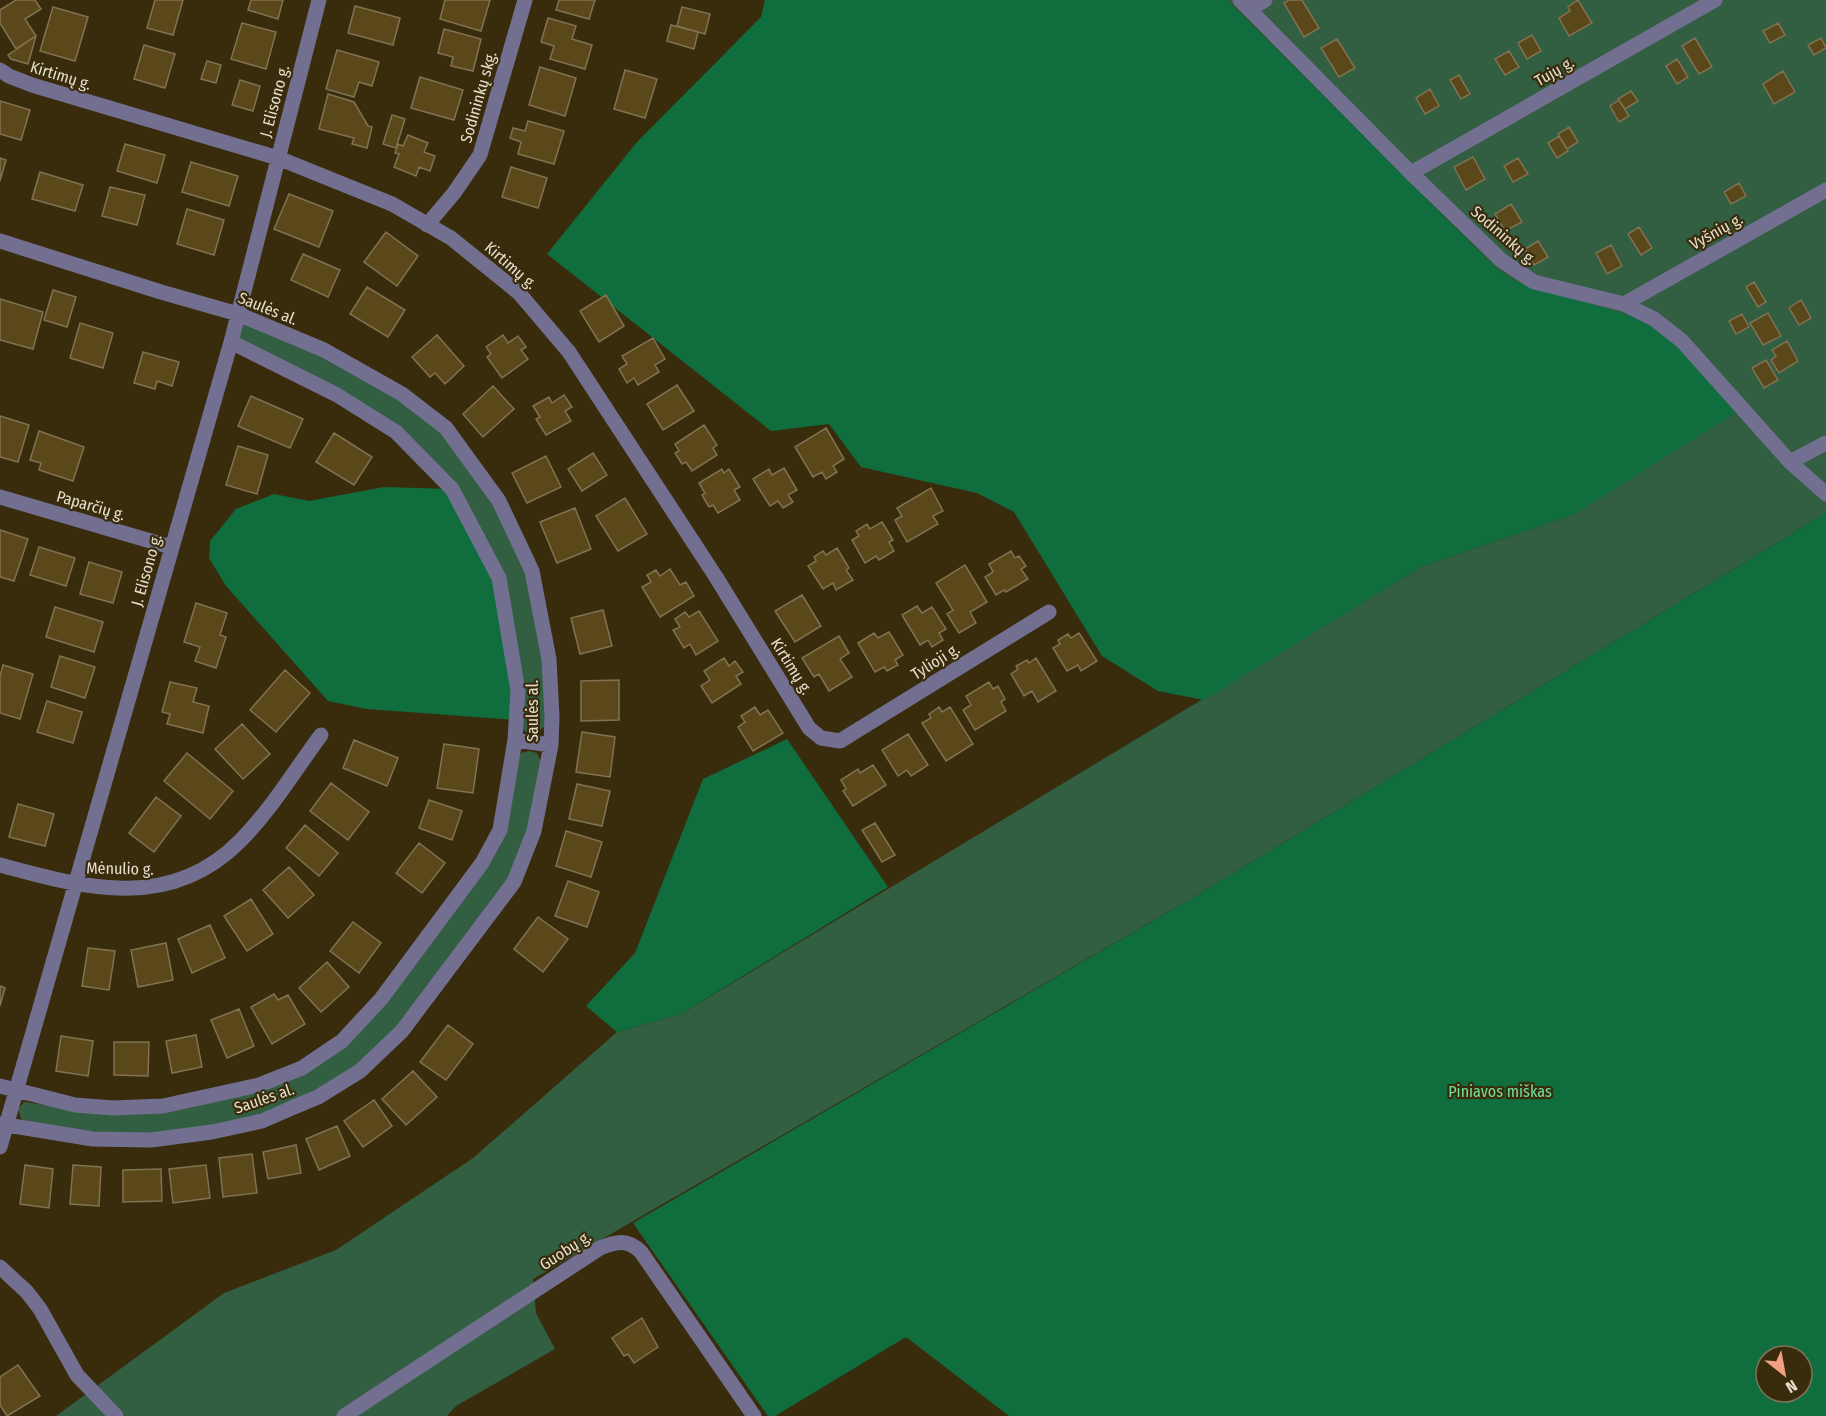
<svg xmlns="http://www.w3.org/2000/svg" width="1826" height="1416" font-family="'Fira Sans Condensed',sans-serif">
  <style>
    .green { fill: #325e42 }
    .forest { fill: #0f6d3e; fill-rule: evenodd }
    .building { fill: #5a481b; stroke: #807252; stroke-width: 1.5 }
    .lines { fill: none; stroke-linecap: round; stroke-linejoin: round }
    .minor { stroke: #736f90; stroke-width: 15 }
    .labels { text-anchor: middle; stroke-width: 4.5; stroke-linejoin: round; paint-order: stroke }
    .street-label { font-size: 16px; fill: #e7dfce; stroke: #392c0d }
    .park-label { font-size: 16px; fill: #71e09c; stroke: #392c0d }
  </style>
  <rect width="100%" height="100%" fill="#392c0d"/>
  <path class="green" d="M1227,0H1826V513L1196,896L533,1279L536,1313L555,1349L456,1406L447,1416H56L224,1293L336,1250L473,1158L617,1032L681,1014L1423,566L1575,514L1515,281L1497,269Z
    M242,323L320,353L410,406L442,434L495,502L525,571L544,659L547,722L543,728L529,734L522,729L456,489L397,429L238,338Z
    M529,751L537,753L542,763L527,832L510,879L398,1025L353,1071L320,1092L263,1115L214,1127L153,1134L77,1131L22,1121L18,1109L24,1102L111,1114L305,1071L457,906L491,862L503,838L517,758L521,753Z"/>
  <path class="forest" d="M765,0H1227L1497,269L1515,281L1637,318L1678,344L1737,412L1575,514L1423,566L1204,700L1158,691L1102,656L1014,512L977,493L861,467L829,424L771,431L547,254L637,142L761,17Z
    M384,487L452,489L499,578L516,720L367,709L328,701L226,586L209,558L210,541L236,509L274,494L309,501Z
    M1826,513V1416H1009L906,1337L775,1416H768L633,1223L1196,896ZM1766,1356H1802V1392H1766Z
    M787,739L888,887L681,1014L617,1032L586,1006L635,953L703,779Z"/>
  <path class="building" d="M16,0H35L41,9L25,19L36,36L16,49L0,23V10Z
    M155,0H183L173,35L147,28Z
    M251,0H283L278,19L248,10Z
    M445,0H490L481,31L440,19Z
    M559,0H595L589,19L556,10Z
    M1289,0H1302L1319,28L1304,37L1284,3Z
    M1578,0L1592,23L1569,36L1559,18L1570,11L1568,7Z
    M355,6L400,18L393,45L348,33Z
    M53,7L88,17L75,61L40,51Z
    M682,7L710,14L705,34L677,26Z
    M548,18L576,26L572,39L592,45L585,69L550,59L554,46L541,42Z
    M242,23L276,32L266,69L231,59Z
    M1778,23L1785,35L1770,43L1763,31Z
    M671,25L698,32L694,49L667,41Z
    M444,29L481,39L473,71L451,66L453,57L438,53Z
    M1532,35L1541,51L1527,59L1518,43Z
    M36,36L28,64L11,59L8,55Z
    M1695,38L1712,67L1699,74L1682,46Z
    M1821,38L1826,48L1814,55L1808,45Z
    M1337,39L1355,68L1339,77L1321,48Z
    M144,45L175,54L165,88L134,79Z
    M337,50L379,62L372,86L359,82L354,97L326,89Z
    M1509,51L1519,67L1505,75L1495,59Z
    M1677,59L1688,77L1677,84L1666,66Z
    M207,61L221,65L216,83L201,79Z
    M540,67L576,78L565,116L529,105Z
    M625,70L657,79L645,118L614,109Z
    M1783,71L1795,92L1774,104L1763,84Z
    M1459,75L1470,94L1461,99L1450,80Z
    M420,77L463,90L454,120L411,108Z
    M240,80L260,86L253,111L232,105Z
    M1430,89L1439,106L1425,114L1416,98Z
    M1631,91L1638,101L1625,109L1618,99Z
    M328,94L354,102L368,126L372,127L367,148L352,144L354,138L319,129Z
    M1619,100L1629,116L1619,122L1610,106Z
    M0,101L30,110L21,140L0,134Z
    M392,115L405,119L396,148L383,144Z
    M528,121L564,131L554,164L518,154L521,142L510,138L513,128L525,131Z
    M1569,127L1578,142L1567,149L1558,134Z
    M408,135L428,143L424,152L435,156L430,171L419,167L416,176L394,167L399,154L395,153L398,144L403,146Z
    M1559,136L1568,151L1557,158L1548,143Z
    M125,144L165,155L157,183L117,171Z
    M1473,157L1485,179L1466,190L1454,167Z
    M0,158L6,160L0,181Z
    M1518,158L1528,174L1513,182L1504,166Z
    M191,162L238,176L229,206L182,192Z
    M511,167L547,178L538,208L502,197Z
    M40,172L83,185L75,211L32,199Z
    M1739,183L1746,196L1731,204L1724,192Z
    M110,187L145,195L137,225L102,216Z
    M289,194L333,211L319,247L274,229Z
    M1511,204L1522,222L1505,231L1495,214Z
    M187,209L224,220L214,255L177,244Z
    M1639,227L1652,248L1641,255L1628,234Z
    M386,232L418,256L397,286L364,262Z
    M1538,241L1548,257L1534,265L1525,249Z
    M1611,245L1622,266L1607,274L1596,253Z
    M303,254L340,270L328,297L291,280Z
    M1754,282L1766,302L1758,307L1746,287Z
    M367,287L405,310L388,337L350,314Z
    M53,290L76,297L67,327L44,320Z
    M606,295L624,326L599,342L580,311Z
    M0,299L43,312L33,349L0,340Z
    M1801,300L1811,318L1799,325L1789,308Z
    M1768,313L1781,336L1763,345L1750,323Z
    M1742,314L1749,327L1736,334L1729,321Z
    M80,323L113,333L103,368L70,358Z
    M437,335L464,366L445,384L435,373L430,377L412,357Z
    M503,335L508,343L518,336L526,347L521,350L528,359L502,378L487,357L491,354L486,347Z
    M653,338L665,359L655,365L659,372L638,385L634,378L627,383L619,369L627,364L622,356Z
    M1787,341L1798,361L1779,373L1771,360L1776,356L1772,350Z
    M143,352L179,362L172,386L157,381L155,389L134,383Z
    M1766,360L1778,380L1764,388L1752,368Z
    M677,385L694,411L663,430L647,404Z
    M493,386L514,409L483,437L463,414Z
    M564,395L572,407L565,411L571,421L546,435L536,419L540,417L533,406L549,397L552,403Z
    M251,396L303,419L290,448L238,426Z
    M0,416L29,425L18,462L0,457Z
    M704,425L717,445L713,448L717,455L692,471L686,462L682,464L675,453L679,451L675,444Z
    M826,428L844,459L833,466L837,472L826,479L822,472L813,477L795,447Z
    M39,431L84,447L73,481L39,470L41,463L30,460Z
    M334,433L372,457L354,485L316,462Z
    M238,446L268,455L257,494L226,485Z
    M593,453L607,475L582,491L568,469Z
    M546,456L561,487L527,503L512,473Z
    M784,468L797,490L788,495L793,502L783,508L778,501L770,506L753,479L769,469L772,475Z
    M722,469L724,473L729,469L740,487L734,490L740,500L718,513L713,505L709,507L702,495L705,493L699,483Z
    M931,488L943,511L933,516L938,524L907,542L895,520L902,516L897,508Z
    M625,498L647,534L618,551L596,516Z
    M575,508L591,549L557,563L540,522Z
    M882,522L893,540L889,542L894,551L879,560L876,556L865,563L852,540L859,536L856,531L867,524L870,529Z
    M0,530L28,539L14,581L0,577Z
    M39,547L75,558L66,586L30,575Z
    M837,548L849,568L846,570L853,580L836,590L833,583L823,589L808,566L816,561L814,557L823,551L826,555Z
    M1011,551L1015,558L1019,556L1026,566L1021,569L1028,579L1006,592L1004,590L996,595L985,577L993,572L989,564Z
    M89,562L122,572L113,603L80,594Z
    M965,565L987,602L970,612L976,623L959,633L947,614L953,610L936,583Z
    M670,569L680,585L686,582L694,596L660,617L642,587L651,582L647,575L656,570L660,576Z
    M802,595L821,626L795,642L775,611Z
    M196,603L227,613L220,635L226,637L216,668L195,661L200,647L184,642Z
    M917,606L922,613L932,607L946,629L939,633L943,640L932,647L928,640L920,645L902,615Z
    M55,607L103,622L94,652L46,637Z
    M603,610L612,646L580,654L571,618Z
    M699,611L718,641L696,655L690,644L684,648L673,630L680,627L675,619L685,612L689,617Z
    M889,632L903,655L895,660L898,665L887,671L884,667L875,672L858,643L874,633L878,638Z
    M1079,633L1097,661L1081,671L1078,665L1067,671L1053,648L1060,644L1058,640L1068,634L1071,638Z
    M839,636L849,653L840,659L852,677L829,691L819,674L814,677L802,658Z
    M60,656L95,667L85,698L51,687Z
    M724,658L729,666L735,661L743,672L736,676L741,684L712,703L701,686L710,680L704,671Z
    M1036,658L1056,691L1038,702L1032,691L1024,696L1011,674L1018,669L1016,666L1027,660L1029,663Z
    M3,665L33,674L20,719L0,713V676Z
    M285,670L310,693L276,732L250,710Z
    M619,680V720L581,721V681Z
    M170,682L197,688L193,702L209,706L203,733L167,724L170,714L162,712Z
    M989,682L993,689L998,686L1005,699L1001,702L1006,711L975,730L963,710L971,705L966,696Z
    M47,701L82,712L73,743L37,732Z
    M755,707L760,715L768,710L783,733L753,751L738,727L745,722L741,716Z
    M939,707L942,712L950,707L973,744L946,761L922,723L931,718L929,714Z
    M242,724L270,754L243,779L215,749Z
    M582,732L615,737L610,777L576,772Z
    M908,734L928,765L911,776L907,770L898,776L882,750Z
    M354,740L398,758L387,786L343,768Z
    M444,744L479,749L473,793L437,788Z
    M187,753L233,791L210,819L164,781Z
    M873,765L886,785L853,806L843,791L846,789L841,780L858,769L860,773Z
    M331,783L369,812L348,840L310,811Z
    M577,784L610,791L602,826L569,819Z
    M156,797L181,816L154,852L129,833Z
    M429,800L462,811L452,840L419,828Z
    M18,804L54,814L45,846L9,837Z
    M875,823L895,855L882,862L862,830Z
    M305,825L338,853L319,876L286,848Z
    M566,831L602,842L591,877L556,866Z
    M419,843L445,863L422,893L396,873Z
    M289,867L314,895L288,918L263,890Z
    M568,881L599,892L587,927L555,916Z
    M251,899L273,934L247,951L224,916Z
    M538,917L568,939L543,972L514,949Z
    M353,922L381,943L359,973L330,951Z
    M210,925L225,958L192,973L178,939Z
    M166,943L173,980L138,987L131,950Z
    M88,948L115,951L109,990L82,986Z
    M327,962L349,987L321,1012L299,988Z
    M0,986L5,988L0,1006Z
    M274,994L278,1000L288,995L305,1024L272,1044L251,1007Z
    M239,1009L254,1046L227,1058L211,1020Z
    M448,1025L473,1044L446,1080L420,1062Z
    M196,1035L202,1067L172,1073L166,1041Z
    M61,1036L93,1041L88,1076L56,1071Z
    M114,1042H149L148,1076L114,1075Z
    M413,1071L437,1097L406,1125L382,1099Z
    M374,1100L392,1126L363,1147L344,1121Z
    M337,1126L350,1156L319,1170L306,1139Z
    M296,1145L301,1173L268,1179L263,1152Z
    M252,1154L257,1193L223,1197L219,1158Z
    M25,1165L53,1169L49,1208L20,1204Z
    M73,1165L101,1167L99,1206L70,1204Z
    M206,1165L210,1198L173,1203L169,1169Z
    M161,1169L162,1201L123,1202V1170Z
    M642,1318L658,1347L634,1363L628,1354L624,1356L612,1338Z
    M18,1365L40,1396L7,1416L0,1405V1377Z"/>
  <g class="lines">
    <path class="minor" d="M1240,0L1411,173L1501,260L1534,282L1624,304L1654,319L1682,341L1790,462L1826,494
      M1250,9L1265,0
      M0,70L9,76L32,85L278,158L392,204L451,238L519,293L569,352L716,577L809,728L821,738L840,741L1049,612
      M1411,173L1715,0
      M427,225L454,193L480,155L525,0
      M0,241L161,292L238,314L324,350L402,394L446,428L499,501L532,571L549,659L552,717L551,745L534,831L514,882L402,1031L360,1071L318,1097L294,1107L262,1121L212,1132L151,1140L93,1139L0,1124
      M1624,304L1826,190
      M1790,462L1826,443
      M0,497L171,547
      M515,740L551,745
      M0,865C85,888 170,912 240,841C271,810 295,770 321,735
      M0,1086L75,1105L113,1108L163,1106L259,1085L302,1068L342,1041L381,999L482,863L500,830L515,740L518,691L499,578L452,489L396,432L337,395L231,342
      M0,1147L231,342L319,0
      M0,1267L27,1292L40,1309L77,1375L116,1416
      M344,1416L600,1248C617,1241 628,1239 641,1252L754,1416"/>
  </g>
  <g class="labels">
    <g class="street-label">
      <text transform="translate(1554 71) rotate(-30)" y="6">Tujų g.</text>
      <text transform="translate(61 75) rotate(17)" y="6">Kirtimų g.</text>
      <text transform="translate(478 97) rotate(-74)" y="6">Sodininkų skg.</text>
      <text transform="translate(274 101) rotate(-75)" y="6">J. Elisono g.</text>
      <text transform="translate(1716 231) rotate(-29)" y="6">Vyšnių g.</text>
      <text transform="translate(1504 235) rotate(41)" y="6">Sodininkų g.</text>
      <text transform="translate(511 265) rotate(41)" y="6">Kirtimų g.</text>
      <text transform="translate(268 308) rotate(22)" y="6">Saulės al.</text>
      <text transform="translate(91 505) rotate(16)" y="6">Paparčių g.</text>
      <text transform="translate(146 570) rotate(-74)" y="6">J. Elisono g.</text>
      <text transform="translate(935 661) rotate(-32)" y="6">Tylioji g.</text>
      <text transform="translate(792 666) rotate(58)" y="6">Kirtimų g.</text>
      <text transform="translate(532 711) rotate(-90)" y="6">Saulės al.</text>
      <text transform="translate(120 868) rotate(1)" y="6">Mėnulio g.</text>
      <text transform="translate(264 1098) rotate(-19)" y="6">Saulės al.</text>
      <text transform="translate(565 1250) rotate(-33)" y="6">Guobų g.</text>
    </g>
    <g class="park-label">
      <text x="1500" y="1097">Piniavos miškas</text>
    </g>
  </g>
  <g transform="translate(1784 1374) rotate(149)"><circle r="28" fill="#392c0d" stroke="#7f745a" stroke-width="1.5"/>
  <path d="M0-4.5L10 22L0 15L-10 22Z" fill="#f2a081"/>
  <text y="-9" font-size="16" font-weight="bold" text-anchor="middle" fill="#e7dfce">N</text>
  </g>
</svg>
